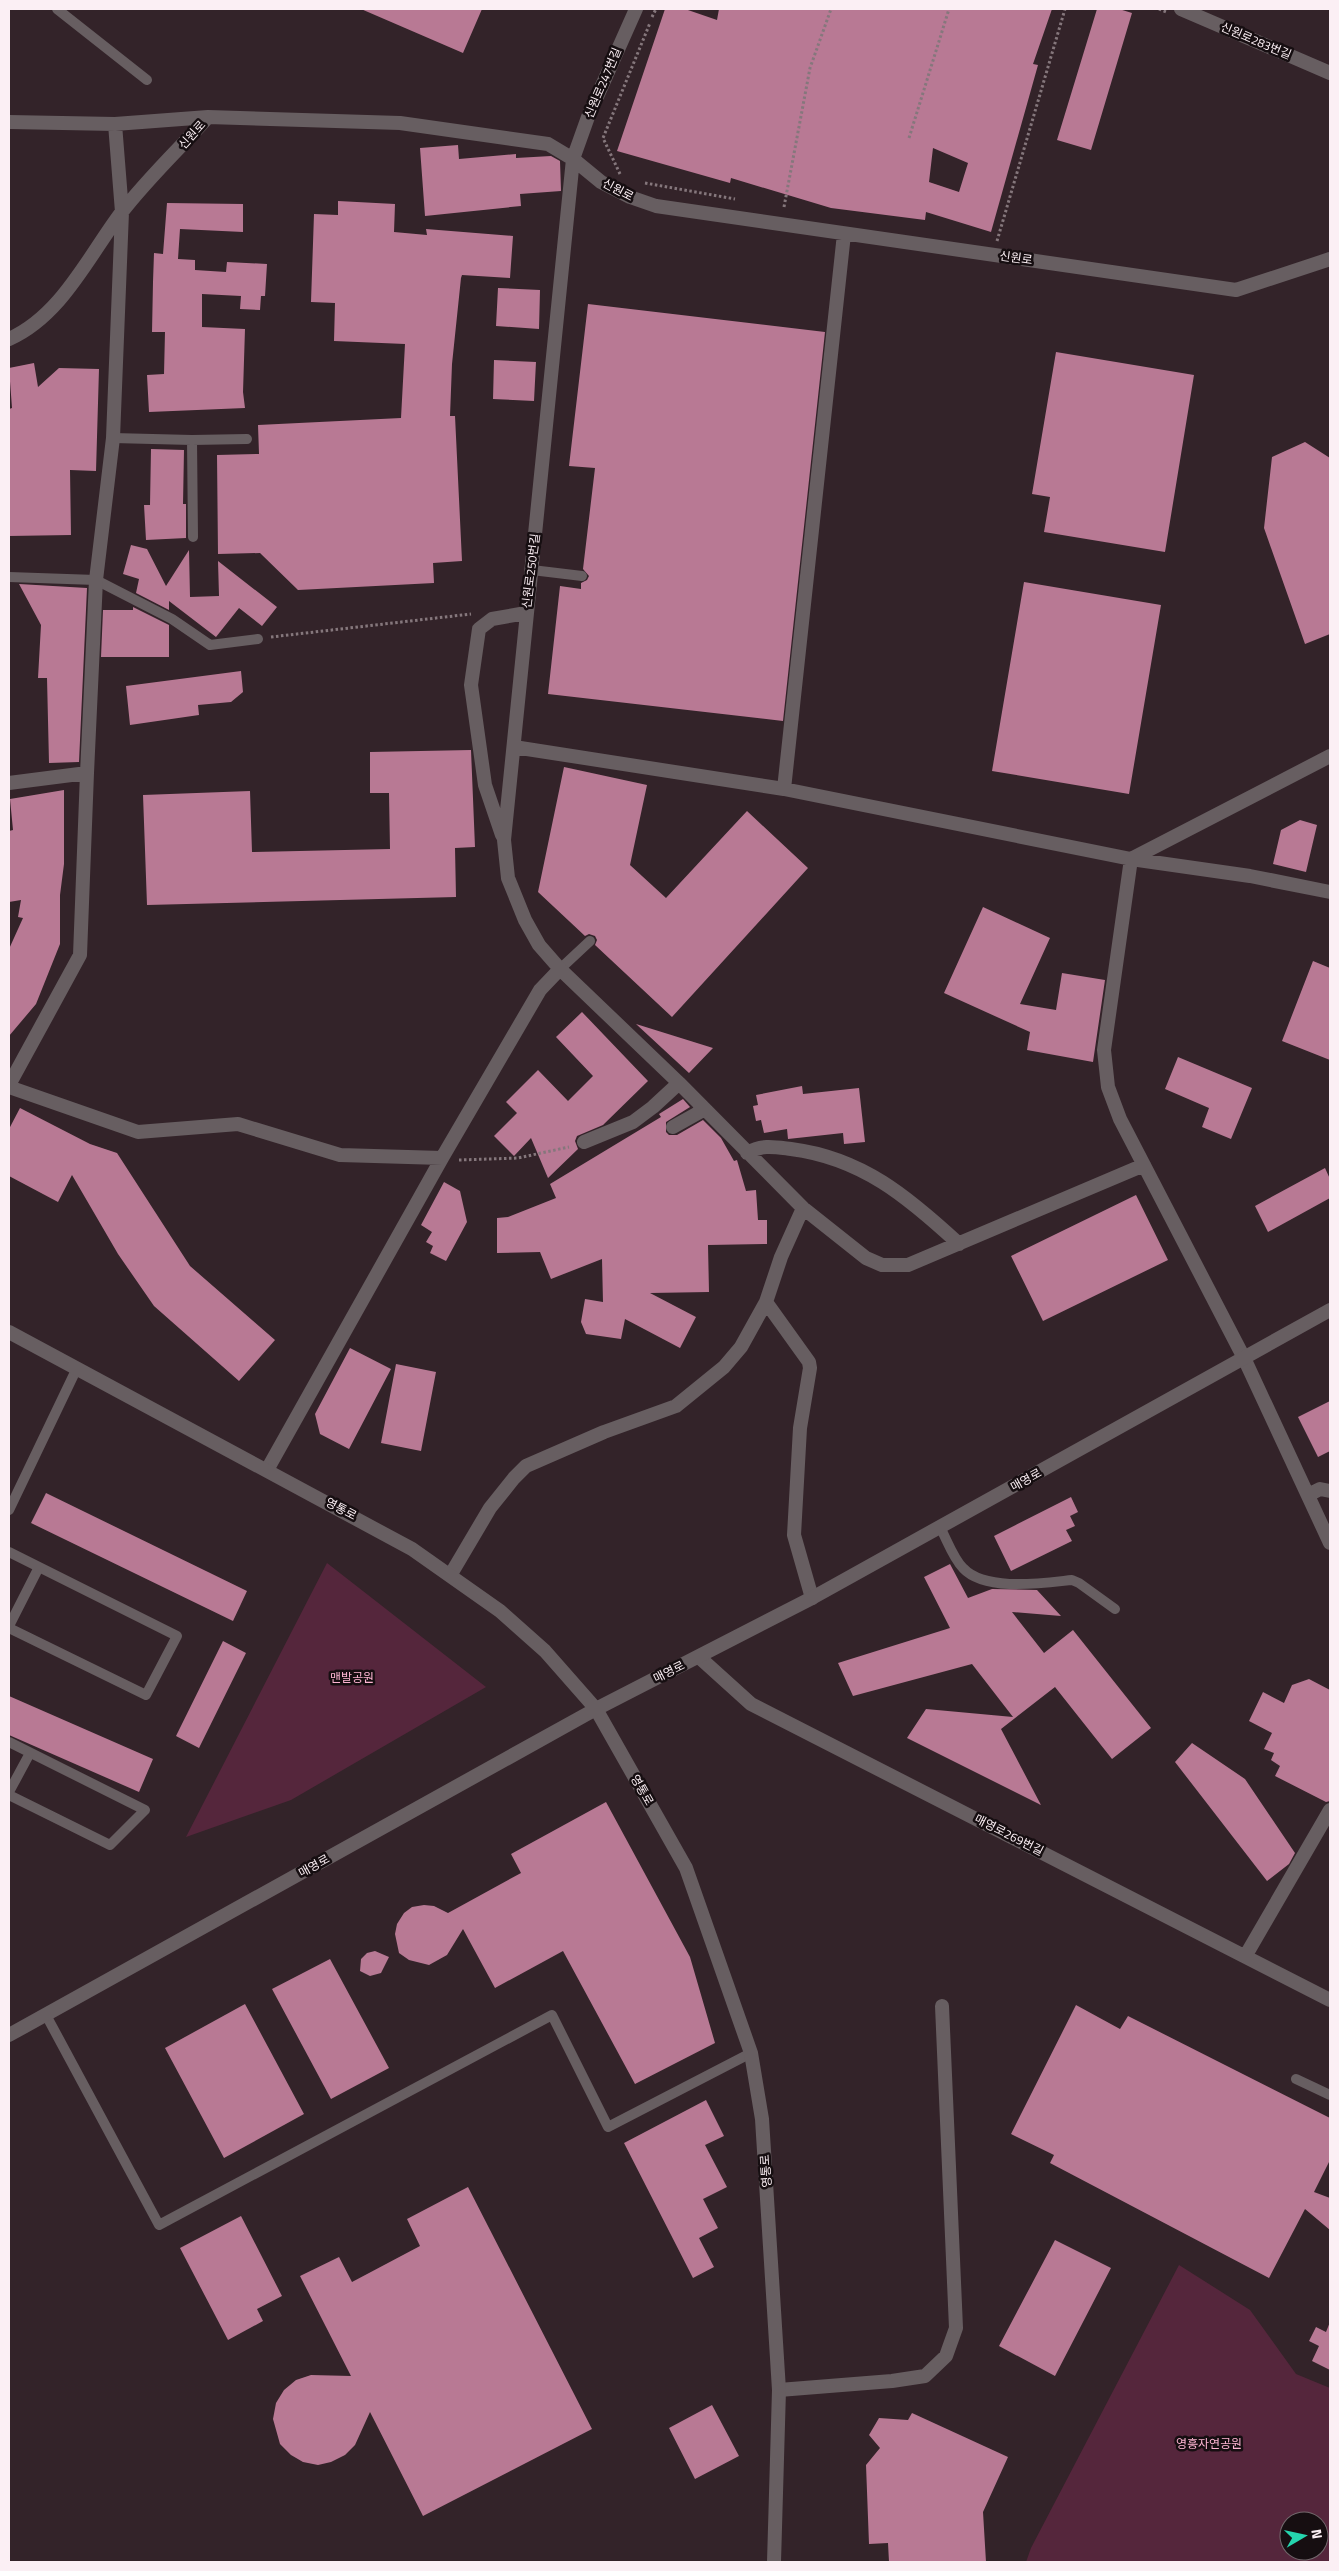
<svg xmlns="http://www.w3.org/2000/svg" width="1339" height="2571" font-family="'Titillium Web','Noto Sans KR',sans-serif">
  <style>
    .green { fill: #55263c; fill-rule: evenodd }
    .building { fill: #b87994; fill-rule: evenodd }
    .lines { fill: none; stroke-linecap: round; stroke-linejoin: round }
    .path { stroke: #85777c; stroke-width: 3; stroke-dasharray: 2.5 2.5; stroke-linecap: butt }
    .service { stroke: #675e61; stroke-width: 10 }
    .minor { stroke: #675e61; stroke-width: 14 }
    .tertiary { stroke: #675e61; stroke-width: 14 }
    .labels { text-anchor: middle; stroke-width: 5; stroke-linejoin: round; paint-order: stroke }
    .street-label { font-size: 12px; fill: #fbeff4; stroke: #160e11 }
    .park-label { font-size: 12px; fill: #feb5d3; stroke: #160e11 }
  </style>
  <rect width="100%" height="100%" fill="#332329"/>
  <path class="green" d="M327,1563L486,1687L291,1800L186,1837Z
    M1179,2265L1250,2310L1296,2374L1330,2388V2562H1026L1031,2548ZM1289,2521H1319V2551H1289Z"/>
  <path class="building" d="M361,9H482L463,53Z
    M665,9H685L717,20L719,9H1052L1033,64L1038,65L991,232L926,212L925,220L831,208L731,178L730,183L617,151ZM933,148L968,163L959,192L929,182Z
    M1097,9H1119L1132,13L1091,150L1057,140Z
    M458,145L459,159L516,154V158L551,156L560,161L561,191L520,194L521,206L425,216L420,148Z
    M338,201L395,204L394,232L427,235L426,229L513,236L510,278L462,275L461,278L452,364L450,416H455L462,561L433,563L434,583L298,590L260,553L218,554L217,455L259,454L258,425L401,418L405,344L334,341L335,303L311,302L314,214L338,215Z
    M167,203L243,204V232L180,229L178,259L195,260V270L226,272L227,262L267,264L265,296H261L260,310L240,309L241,296L202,294V327L245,329L243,392L245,408L149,412L147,375L164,374L165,332H152L153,282L154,253L163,254Z
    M498,288L540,290L539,329L496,326Z
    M588,304L825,332L783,721L548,694L560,586L581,589V583L587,580L589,576L583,569L595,468L569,466Z
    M1056,352L1194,375L1165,552L1044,532L1050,497L1032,494Z
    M494,360L536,362L534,401L493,399Z
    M34,363L38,387L59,368L99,369L96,471L70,470L71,535L9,536V409L12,408L9,368Z
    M1305,442L1330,458V634L1305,644L1264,528L1272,457Z
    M151,449L184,450L183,504H186V538L146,540L144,505H150Z
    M131,545L147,549L166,586L189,550L190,597L219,596L218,561L277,607L262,626L239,608L216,637L169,601V610L136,593L139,579L123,574Z
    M1024,582L1161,605L1129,794L992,771Z
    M19,584L87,588L79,762L49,763L47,678H38L41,625Z
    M133,607L169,625V657H101L103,610H133Z
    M241,671L243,692L231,702L198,705L199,715L130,725L126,686Z
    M471,750L475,847L455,848L456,897L147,905L143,795L250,791L252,852L390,849L389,793H370V752Z
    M564,767L647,785L630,865L666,898L747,811L808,868L672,1017L595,945L597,940L595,936L589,934L585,936L538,892Z
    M64,790V864L60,895V944L36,1004L9,1036V949L23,918L18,917L21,900L9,902V831L13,830L10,799Z
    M1300,820L1317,825L1306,872L1273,864L1281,830Z
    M983,907L1050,938L1020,1004L1056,1010L1062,973L1105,980L1093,1062L1027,1050L1030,1032L944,993Z
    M1313,961L1330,968V1060L1282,1041Z
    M582,1012L648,1081L603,1125L577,1136L575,1141L578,1149L548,1178L531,1138L514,1156L494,1136L517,1113L506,1102L538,1070L568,1101L593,1076L556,1037Z
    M636,1024L713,1048L689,1073Z
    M1178,1057L1252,1088L1231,1139L1202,1127L1209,1108L1165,1089Z
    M802,1086L803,1094L859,1088L865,1142L844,1144L843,1133L788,1139L787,1129L764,1133L761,1120L756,1121L753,1106L758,1105L756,1095Z
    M683,1099L690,1107L666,1122V1132L669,1135H677L703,1120L721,1138L734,1161L737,1160L746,1191L756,1190L758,1220H767V1244L708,1245L709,1292L650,1293L696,1317L680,1348L625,1319L621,1339L586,1334L581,1322L585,1299L603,1302L602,1259L551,1279L540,1252L497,1253V1218L508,1217L556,1198L550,1184L661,1117L659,1114Z
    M20,1108L90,1144L117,1153L190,1266L275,1340L239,1381L154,1306L118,1254L72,1175L58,1202L9,1176V1129Z
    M1325,1168L1330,1179V1198L1268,1232L1255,1206Z
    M444,1182L460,1191L467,1222L446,1261L430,1253L433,1246L426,1242L432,1232L421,1225Z
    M1136,1195L1168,1260L1043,1321L1011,1256Z
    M350,1348L391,1369L349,1449L320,1434L315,1414Z
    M396,1364L436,1372L421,1451L381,1443Z
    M1330,1401V1451L1318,1457L1298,1417Z
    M46,1493L247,1591L233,1621L31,1523Z
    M1071,1497L1078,1512L1070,1516L1075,1526L1066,1530L1072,1541L1011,1571L994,1536Z
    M950,1564L968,1598L992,1589L1037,1590L1061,1616L1012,1612L1044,1653L1073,1630L1151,1728L1112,1759L1055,1687L1001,1729L1041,1805L907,1738L926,1709L1013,1717L972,1664L853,1696L838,1663L950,1628L924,1577Z
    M223,1641L246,1653L199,1748L176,1736Z
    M1309,1679L1330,1690V1801L1326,1802L1275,1776L1280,1766L1271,1760L1274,1753L1264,1749L1272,1733L1249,1721L1263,1692L1284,1703L1292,1685Z
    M9,1696L153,1759L139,1792L9,1735Z
    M1192,1743L1245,1779L1295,1853L1289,1864L1267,1881L1175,1762Z
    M606,1802L690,1957L715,2043L635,2084L563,1951L495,1988L463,1929L447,1955L429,1965L409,1960L399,1953L395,1934L397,1924L404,1913L412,1907L424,1905L434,1906L448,1913L521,1873L511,1854Z
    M375,1951L389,1957L381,1973L370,1976L360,1971L361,1959L367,1953Z
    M330,1959L389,2068L331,2099L272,1989Z
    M245,2004L304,2114L224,2158L165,2048Z
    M1076,2005L1120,2029L1128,2016L1330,2118V2160L1314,2192L1330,2198V2230L1305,2209L1269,2278L1050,2163L1054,2155L1011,2134Z
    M706,2100L724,2136L705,2145L727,2187L703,2199L718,2228L699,2238L714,2267L693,2278L624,2143Z
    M468,2187L592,2429L423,2516L370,2412L355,2445L345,2455L331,2462L318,2465L303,2462L291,2455L280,2444L273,2419L276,2403L284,2390L296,2380L311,2375L351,2376L300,2276L339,2257L352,2282L420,2246L407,2219Z
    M241,2216L282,2296L257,2309L263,2321L228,2340L180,2248Z
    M1055,2240L1111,2268L1055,2376L999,2346Z
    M1330,2322V2370L1312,2361L1319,2346L1309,2341L1316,2327L1326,2332Z
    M712,2405L739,2456L695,2479L669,2428Z
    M912,2413L1008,2457L983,2512L986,2562H889L888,2543L869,2544L866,2465L880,2448L869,2435L879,2418L908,2420Z"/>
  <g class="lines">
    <path class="path" d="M1159,9L1166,12
      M652,17L656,9
      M909,138L949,9
      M620,174L603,138L650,23
      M645,183L735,199
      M784,207L810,68L831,9
      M997,241L1065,9
      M271,637L471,614
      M459,1160L518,1158L569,1147"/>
    <path class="service" d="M57,9L147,80
      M113,438L192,440L247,439
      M192,440L193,537
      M532,570L582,576
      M9,577L96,580L172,619L210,645L258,639
      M560,969L590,941
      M9,1510L77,1368
      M940,1527C947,1540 953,1558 963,1568C985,1592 1043,1583 1072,1580L1079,1583L1115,1609
      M9,1552L177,1636L146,1695L9,1628
      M9,1626L39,1567
      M9,1742L145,1810L110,1845L9,1795
      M9,1792L30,1753
      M46,2015L159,2225L552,2015L608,2127L751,2053
      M1296,2079L1330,2095"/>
    <path class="minor" d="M636,9L588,117L573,159L504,840L508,878L525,920L539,945L560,969L679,1083L803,1208L866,1258L882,1265H908L1144,1165
      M1181,9L1330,73
      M9,122L115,124L208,117
      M9,339C61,316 88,257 121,213C147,179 179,149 208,117L400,123L548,144L573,159L601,182L630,197L656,206L1236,290L1330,259
      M514,747L784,789L1131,859L1250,876L1330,892
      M1330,756L1131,859L1104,1050L1108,1087L1120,1119L1244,1358L1330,1543
      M87,773L96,580L113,438L122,212L115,124
      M9,783L87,773L80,955L9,1085
      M784,789L844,234
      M502,835L485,785L471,685L479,629L492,619L526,613
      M9,1087L138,1132L238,1124L340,1155L442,1158
      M673,1127L698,1113L702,1107
      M584,1142L633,1122L653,1107L679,1083
      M747,1153C762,1144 775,1147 791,1149C862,1158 908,1197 959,1244
      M766,1302L809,1362L810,1368L800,1428L794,1535L812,1598
      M267,1470L442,1158L540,990L560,969
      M1308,1495L1320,1489L1330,1491
      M451,1574L490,1508L514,1478L526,1466L604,1432L676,1406L724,1367L741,1347L766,1302L781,1257L803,1208
      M699,1657L751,1704L1330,2000
      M1246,1955L1330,1810
      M779,2390L892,2381L925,2376L946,2356L956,2328L942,2006"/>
    <path class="tertiary" d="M9,1332L412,1549L500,1611L545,1651L596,1709L686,1868L751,2053L762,2119L779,2390L774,2562
      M9,2035L596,1709L812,1598L1330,1310"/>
  </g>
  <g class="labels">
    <g class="street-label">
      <text transform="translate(1256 41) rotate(23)" y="4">신원로283번길</text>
      <text transform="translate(603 83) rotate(-67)" y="4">신원로247번길</text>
      <text transform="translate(192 135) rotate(-48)" y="4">신원로</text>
      <text transform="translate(618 190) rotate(28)" y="4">신원로</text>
      <text transform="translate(1016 258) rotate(8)" y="4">신원로</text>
      <text transform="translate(531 571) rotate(-83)" y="4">신원로250번길</text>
      <text transform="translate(1026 1480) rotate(-29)" y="4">매영로</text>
      <text transform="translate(341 1509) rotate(28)" y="4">영통로</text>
      <text transform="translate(669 1672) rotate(-27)" y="4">매영로</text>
      <text transform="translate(642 1790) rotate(60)" y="4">영통로</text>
      <text transform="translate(1009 1835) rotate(27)" y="4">매영로269번길</text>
      <text transform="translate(314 1866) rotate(-29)" y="4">매영로</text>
      <text transform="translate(766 2171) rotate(-94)" y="4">영통로</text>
    </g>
    <g class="park-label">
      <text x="352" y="1682">맨발공원</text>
      <text x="1209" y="2448">영흥자연공원</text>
    </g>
  </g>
  <rect width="1339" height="2571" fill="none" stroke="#fbeff4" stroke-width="20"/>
  <g transform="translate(1304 2536) rotate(81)"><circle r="24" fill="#160e11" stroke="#72686c"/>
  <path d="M0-4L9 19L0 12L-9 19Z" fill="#25d5ae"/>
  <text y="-8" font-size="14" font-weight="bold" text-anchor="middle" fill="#fbeff4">N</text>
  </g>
</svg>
